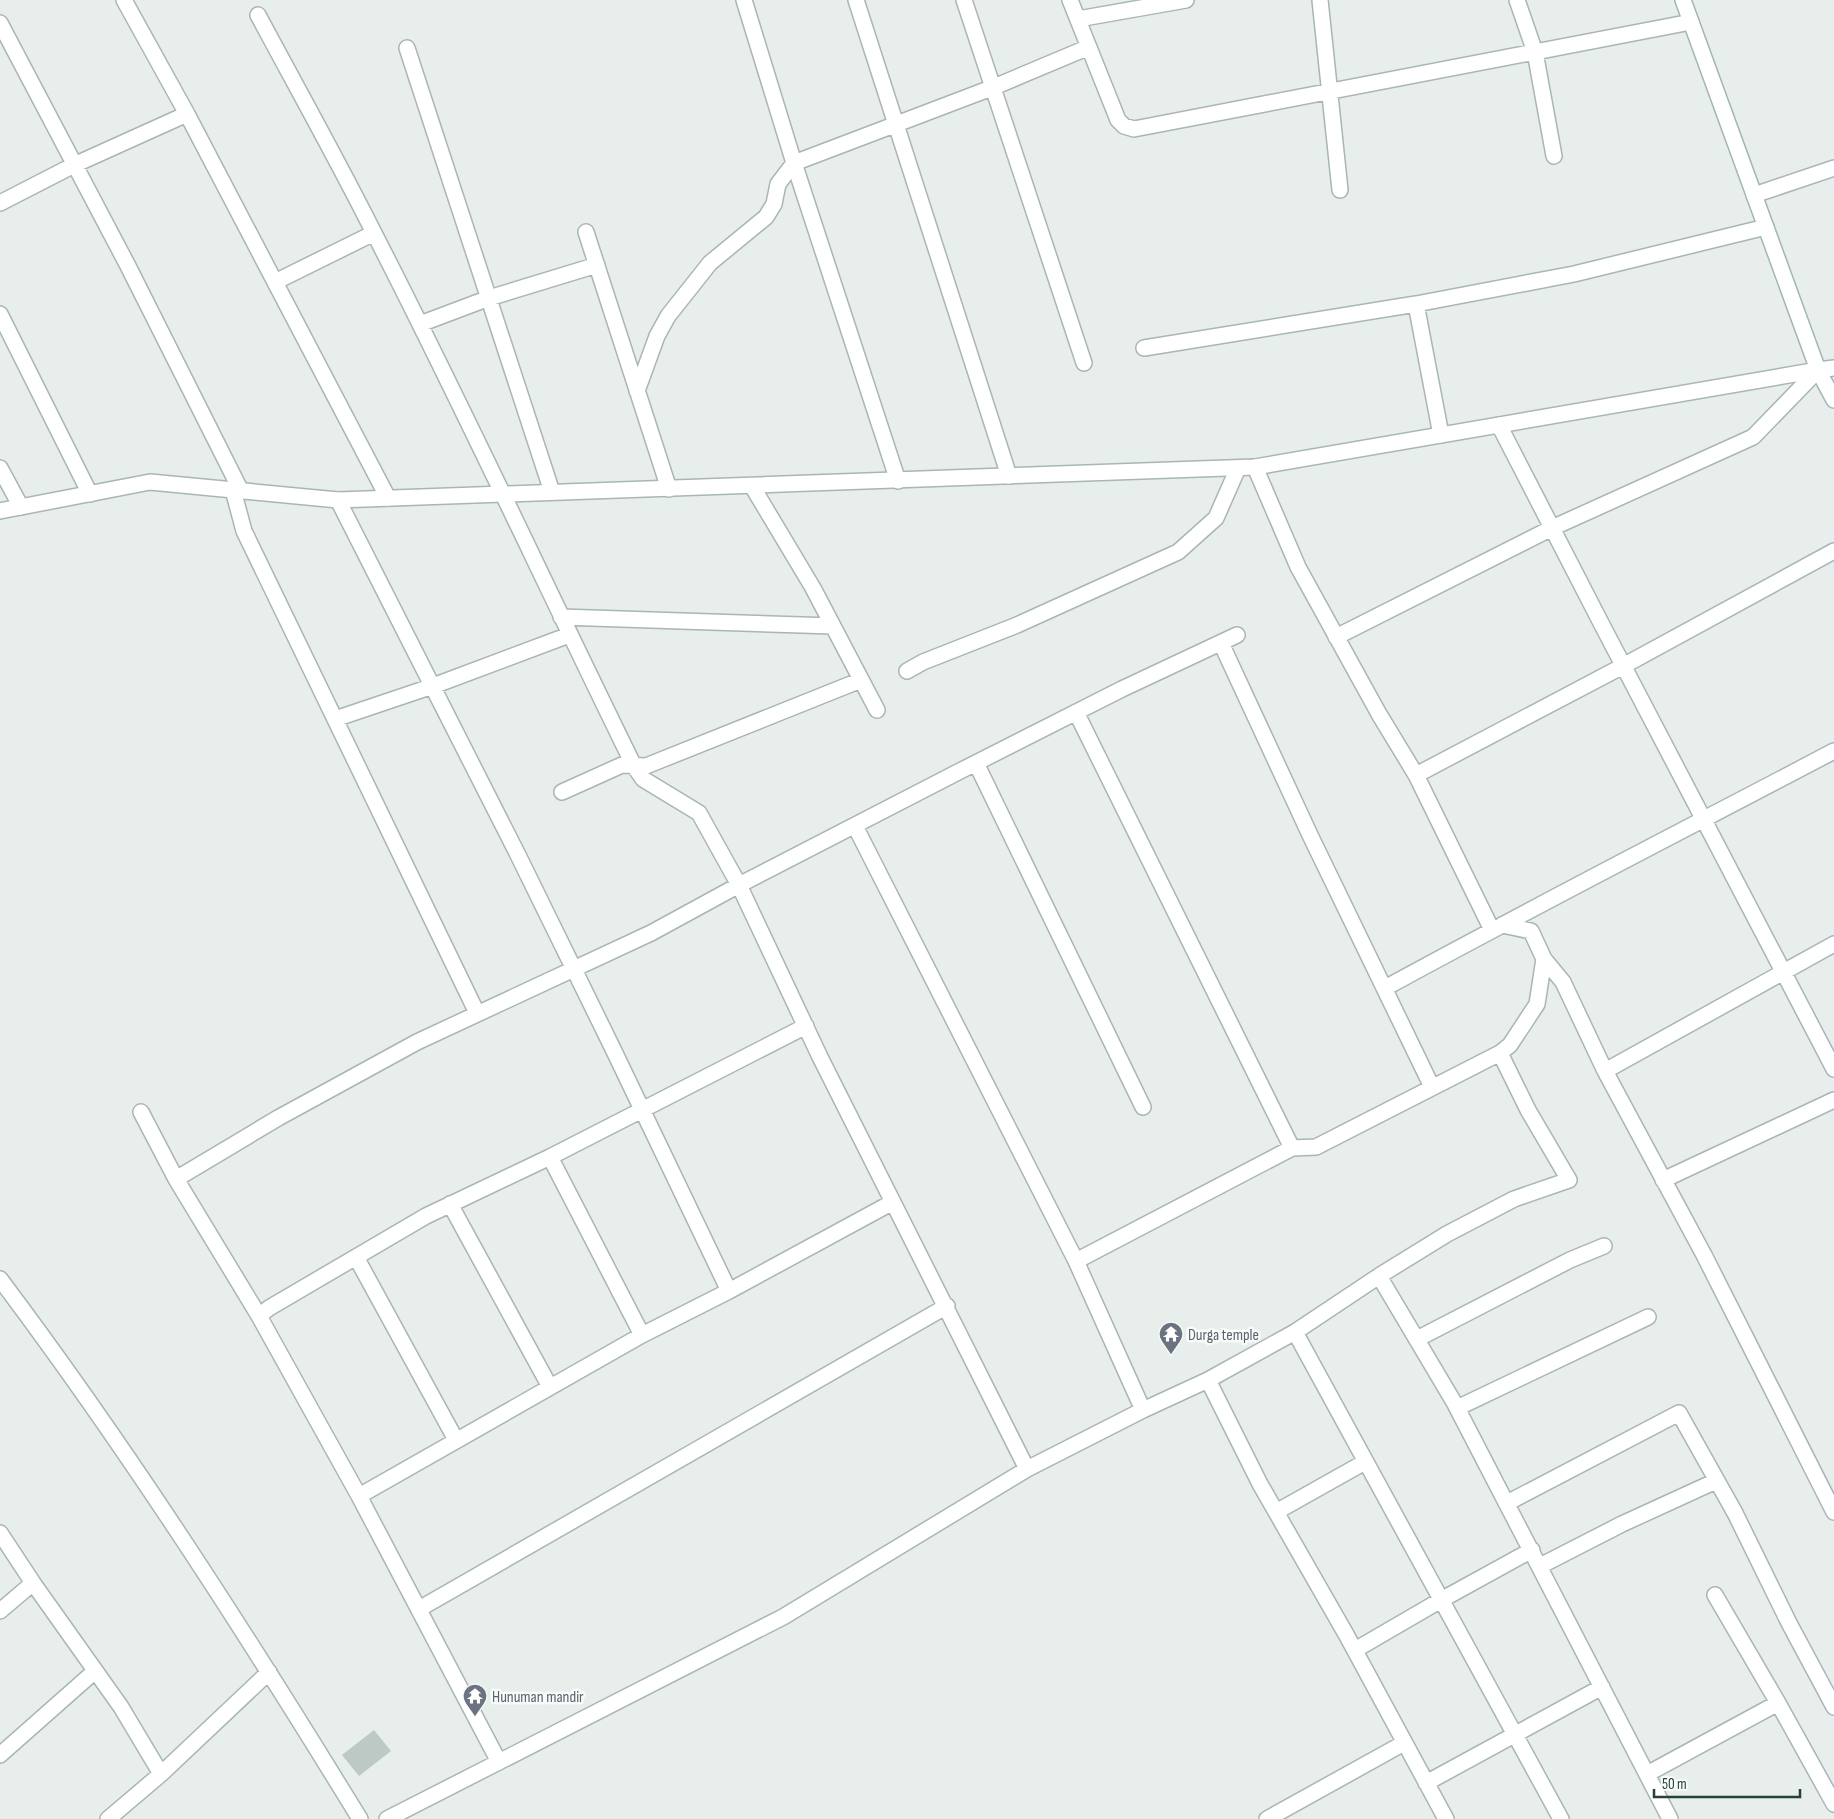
<svg xmlns="http://www.w3.org/2000/svg" width="1834" height="1819" font-family="'Sofia Sans Condensed',sans-serif">
  <style>
    .building { fill: #bcc9c5 }
    .lines { fill: none; stroke-linecap: round; stroke-linejoin: round }
    .minor-casing { stroke: #a9b6b3; stroke-width: 18 }
    .tertiary-casing { stroke: #a9b6b3; stroke-width: 18 }
    .secondary-casing { stroke: #a3b6b1; stroke-width: 18 }
    .minor { stroke: #fff; stroke-width: 15 }
    .tertiary { stroke: #fff; stroke-width: 15 }
    .secondary { stroke: #fff; stroke-width: 15 }
    .labels { text-anchor: middle; stroke-width: 5; stroke-linejoin: round; paint-order: stroke }
    .worship-label { font-size: 16px; fill: #5b616d; stroke: #f7fbf9; text-anchor: start }
  </style>
  <rect width="100%" height="100%" fill="#e7eeec"/>
  <path class="building" d="M374,1730L391,1751L359,1776L342,1755Z"/>
  <g class="lines">
    <defs>
      <path id="minor" d="M124,0L187,114L388,498
        M744,0L794,163L898,481
        M856,0L1009,476
        M964,0L1084,363
        M1070,0L1118,120L1124,126L1134,129L1691,22
        M1320,0L1340,190
        M1517,0L1535,52L1554,156
        M258,15C297,88 338,161 375,235C465,410 547,589 634,766L643,779L699,813L739,885L820,1057L1027,1469
        M1078,19L1186,0
        M0,23L128,266L241,491
        M407,48L552,492
        M1754,195L1834,168
        M0,203L74,165L187,114
        M586,232L669,489
        M275,282L374,233
        M1416,304L1441,435
        M0,314L90,494
        M420,324L489,298L597,265
        M1144,348L1416,304L1574,274L1766,227
        M637,391L657,336L668,316L710,263L766,217L774,204L778,184L794,163L994,87L1089,47
        M1499,425L1601,623L1834,1069
        M1255,467L1298,567L1379,714L1416,775L1492,930
        M0,468L21,507
        M752,486L813,588L877,710
        M233,490L244,531L477,1013
        M338,500L518,855L614,1051L729,1291
        M561,617L833,626
        M1336,637L1552,528L1753,437L1818,370L1834,368
        M1221,643L1310,835L1432,1087
        M907,671L923,662L1017,625L1178,552L1216,518L1238,468
        M1076,712L1292,1148
        M335,719L433,686L569,635
        M976,763L1143,1107
        M1416,775L1623,666L1834,551
        M562,792L622,765L646,766L861,680
        M855,826L1076,1261L1143,1410
        M1544,959L1563,982L1605,1071L1704,1255L1834,1512
        M1385,988C1533,907 1684,830 1834,751
        M1605,1071L1834,944
        M141,1112L176,1179L259,1316L359,1496L499,1762
        M550,1157L642,1335
        M176,1179L278,1118L417,1042L651,933L739,885L960,771L1122,689L1237,635
        M1663,1180L1834,1100
        M450,1204L550,1387
        M356,1257L456,1440
        M1076,1261L1292,1148L1316,1147L1500,1053
        M1379,1276L1455,1404L1670,1819
        M0,1279C130,1452 247,1635 360,1819
        M259,1316L269,1308L426,1216L550,1157L806,1026
        M1295,1332L1561,1819
        M1417,1339L1570,1260L1604,1246
        M1208,1380L1260,1484L1347,1636L1446,1819
        M1457,1408L1648,1317
        M359,1496L642,1335L729,1291L893,1202
        M1507,1503L1679,1413L1735,1513L1789,1623L1834,1707
        M1276,1512L1365,1462
        M0,1533L33,1583L121,1707L161,1774
        M1540,1566L1622,1524L1716,1481
        M1715,1595L1778,1703L1834,1804
        M419,1609L947,1306
        M0,1611L33,1583
        M1355,1650L1441,1600L1532,1550
        M0,1755L95,1671
        M1647,1774L1778,1703
        M1426,1783L1602,1687
        M108,1819L161,1774L269,1672
        M387,1819L783,1617L1027,1469L1143,1410L1208,1380L1295,1332L1379,1276L1447,1234L1514,1199L1569,1180L1528,1110L1500,1053L1510,1045L1537,1004L1544,959L1531,931L1502,925
        M1267,1819L1404,1743"/>
      <path id="tertiary" d="M0,511L150,482L338,500L1255,467L1818,370"/>
      <path id="secondary" d="M1683,0L1818,370L1834,400"/>
    </defs>
    <use href="#minor" class="minor-casing"/>
    <use href="#tertiary" class="tertiary-casing"/>
    <use href="#secondary" class="secondary-casing"/>
    <use href="#minor" class="minor"/>
    <use href="#tertiary" class="tertiary"/>
    <use href="#secondary" class="secondary"/>
  </g>
  <defs>
    <symbol id="temple-pin" viewBox="-11 -11 22 30"><path d="M0 17L-7.5 6A9.5 9.5 0 1 1 7.5 6Z" fill="#6b7280" stroke="#f7fbf9"/><path d="M0-6L5-2H3V0L6.5 2.5H4V6H1.5V3h-3V6H-4V2.5H-6.5L-3 0V-2H-5Z" fill="#fff"/></symbol>
  </defs>
  <g fill-rule="evenodd">
    <use href="#temple-pin" x="1157" y="1320" width="28" height="38"/>
    <use href="#temple-pin" x="461" y="1682" width="28" height="38"/>
  </g>
  <g class="labels">
    <g class="worship-label">
      <text x="1188" y="1340">Durga temple</text>
      <text x="492" y="1702">Hunuman mandir</text>
    </g>
  </g>
  <path d="M1654 1789v8h146v-8" fill="none" stroke="#26403b" stroke-width="2.5"/>
  <text x="1662" y="1789" font-size="15" fill="#26403b" stroke="#f7fbf9" stroke-width="4" paint-order="stroke">50 m</text>
</svg>
